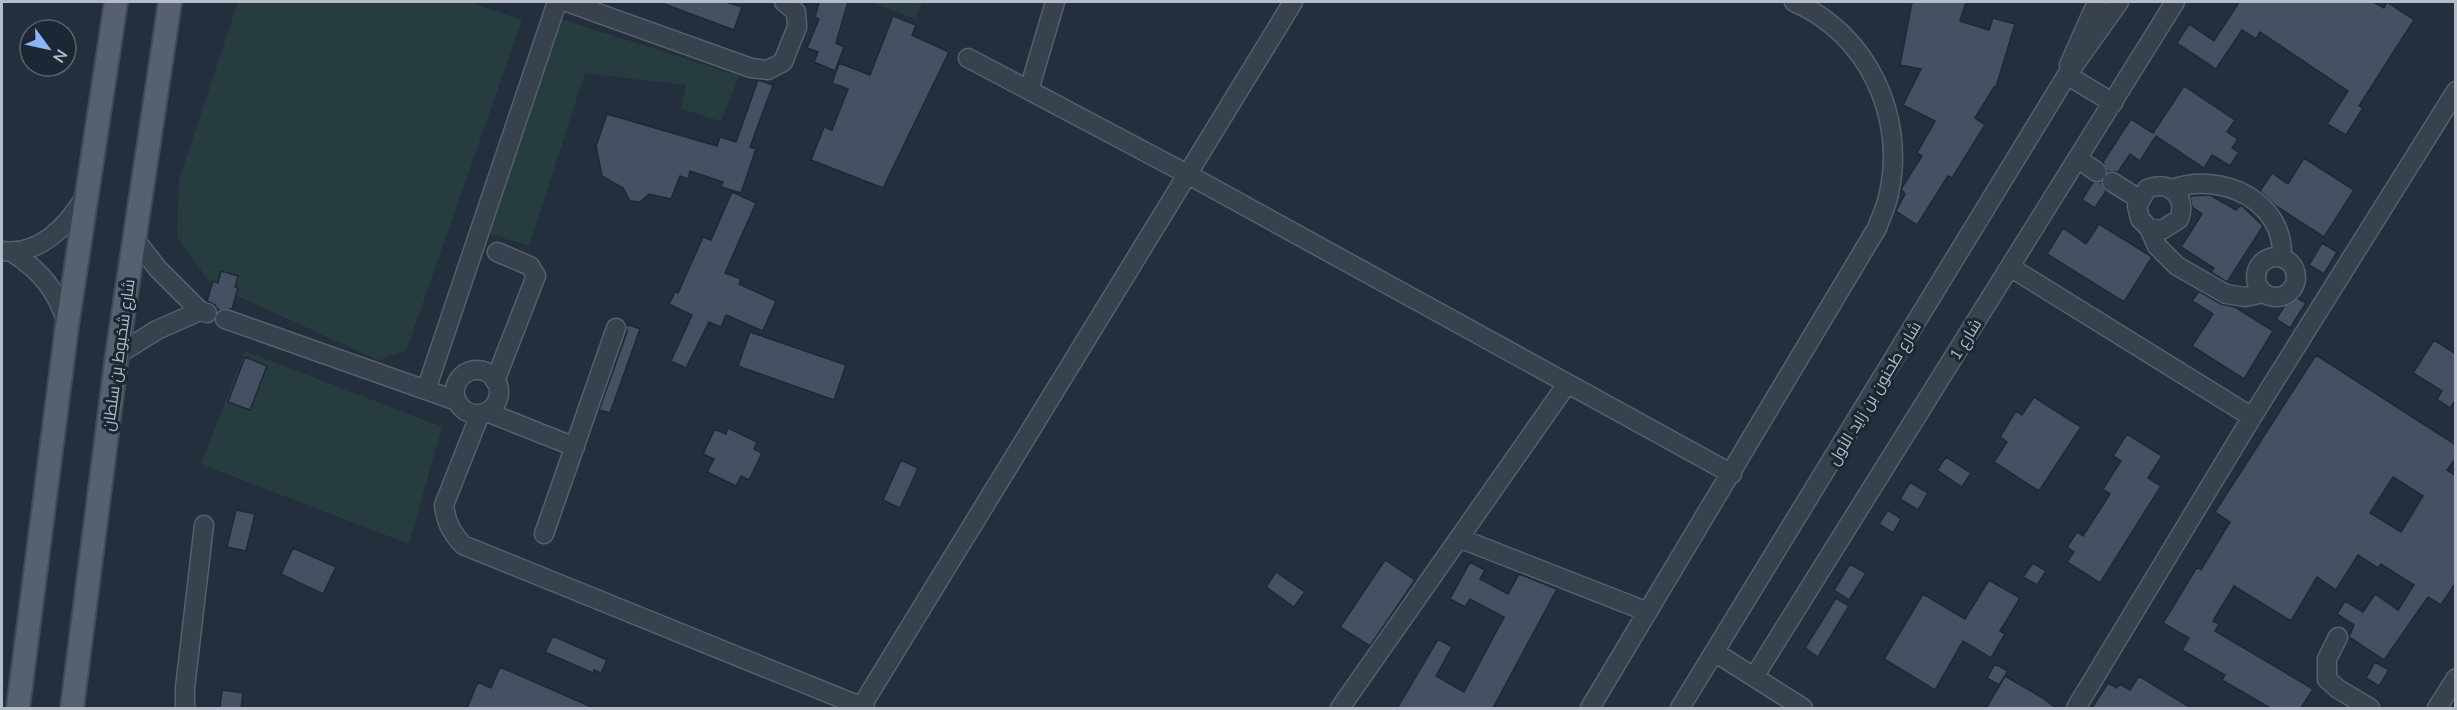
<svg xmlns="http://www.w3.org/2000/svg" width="2457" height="710" font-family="'Nunito Sans',Cairo,sans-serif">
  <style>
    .green { fill: #263c3f }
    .building { fill: #455162; stroke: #1f2835; stroke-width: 1.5; fill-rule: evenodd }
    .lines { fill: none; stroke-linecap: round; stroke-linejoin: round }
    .minor-casing { stroke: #565f6c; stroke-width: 21 }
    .major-casing { stroke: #414a57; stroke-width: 26 }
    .minor { stroke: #38414e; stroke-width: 18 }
    .major { stroke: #56606e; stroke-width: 22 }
    .labels { text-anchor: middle; stroke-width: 6; stroke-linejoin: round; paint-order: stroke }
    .street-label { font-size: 16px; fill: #b4bcc9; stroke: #1d2633 }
  </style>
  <rect width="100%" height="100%" fill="#242f3e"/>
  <path class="green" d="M238,2H469L522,20L406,351L378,360L211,284L177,237L179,180Z
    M870,2H922L916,19Z
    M555,17L739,76L721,121L681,109L686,85L585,73L529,246L485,232Z
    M245,351L442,427L409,544L201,464Z"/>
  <path class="building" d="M659,2H726L742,7L734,30Z
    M819,2H848L836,43L844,47L835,71L814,62L818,52L807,48L819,19L815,17Z
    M1912,2H1966L1960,21L1989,30L1993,18L2015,24L1996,87H1994L1975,118L1985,125L1952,178L1948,176L1917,225L1896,211L1905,194L1901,189L1922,156L1917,153L1935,121L1903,105L1921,69L1900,65Z
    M2239,2H2373L2384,8L2387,2L2414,20L2359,106L2363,108L2346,135L2327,124L2348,91L2260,32L2256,39L2242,30L2216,69L2177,43L2189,24L2214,41Z
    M893,16L916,25L912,35L949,52L883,188L811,160L824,127L832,130L848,89L832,83L839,63L870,75Z
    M758,80L773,85L750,147L756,149L741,193L721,187L723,182L690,171L688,179L680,176L671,199L649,194L640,202L630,201L623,188L602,176L596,146L607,114L717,146L720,137L736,142Z
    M2184,86L2235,120L2227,132L2238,139L2232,148L2239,152L2230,166L2212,155L2204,168L2156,136L2140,161L2130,154L2118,172H2108L2103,162L2131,119L2153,133Z
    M2304,158L2354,190L2324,237L2276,206L2260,191L2272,173L2288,184Z
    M2093,182H2101L2106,191L2095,208L2082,200Z
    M732,192L756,203L725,273L741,279L739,284L776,301L763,331L726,315L721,327L709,322L686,368L671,361L692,315L669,304L675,292L678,293L703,237L711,240Z
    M2210,195L2236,210L2241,205L2263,226L2227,282L2211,272L2214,268L2181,247L2202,214L2192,207L2190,196Z
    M2099,224L2152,257L2124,302L2047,254L2063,228L2086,244Z
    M2322,243L2337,252L2324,274L2309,265Z
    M221,271L238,276L235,287L238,288L232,309L218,310L215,305L207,301L213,281L218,283Z
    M2199,291L2221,304L2235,307L2273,331L2244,379L2192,346L2213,314L2192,301Z
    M2292,295L2306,303L2290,328L2276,319Z
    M626,324L640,329L610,413L599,410L627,332Z
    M750,332L846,365L834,400L738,366Z
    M2434,340L2456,354V399L2450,408L2437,399L2442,391L2413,373Z
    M2316,355L2456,445V458L2447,470L2456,476V582L2441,605L2428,597L2384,660L2349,637L2354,625L2337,614L2345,601L2363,612L2375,594L2398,610L2414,585L2381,564L2378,568L2358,555L2336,590L2317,577L2291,621L2234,586L2213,621L2219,624L2215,631L2313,689L2301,708H2270L2222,680L2225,675L2182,650L2189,638L2163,623L2197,567L2201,570L2230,522L2215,512ZM2393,477L2423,496L2401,532L2370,513Z
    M245,357L267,366L250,410L228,402Z
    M2034,397L2081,427L2039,491L1994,462L2007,442L2000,437L2016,411L2022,415Z
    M728,428L757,442L754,449L762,453L749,480L741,476L736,486L707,472L714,459L703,454L715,429L726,434Z
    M2127,434L2162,456L2148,478L2161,486L2100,583L2067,562L2074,552L2067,547L2077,532L2083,536L2110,494L2103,489L2121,461L2113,456Z
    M1946,457L1971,473L1962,487L1937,470Z
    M901,460L918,468L900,508L883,500Z
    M1910,482L1928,493L1918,510L1900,499Z
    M236,510L255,514L246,551L227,547Z
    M1888,510L1901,519L1893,533L1879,524Z
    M293,548L336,567L323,594L281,574Z
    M1385,560L1415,580L1370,646L1340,627Z
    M1470,562L1485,570L1480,579L1508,594L1519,574L1557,589L1493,708H1397L1438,639L1452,647L1436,676L1464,692L1504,617L1470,599L1465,607L1450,599Z
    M2033,563L2046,571L2037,585L2023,577Z
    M1850,564L1866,573L1849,600L1834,590Z
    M1276,572L1305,592L1294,607L1266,587Z
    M1989,580L2020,598L2000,631L2005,634L1991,658L1963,641L1935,690L1884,659L1923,594L1965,619Z
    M1836,598L1849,606L1818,657L1805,648Z
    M553,636L607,660L601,673L594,670L593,673L545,652Z
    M2375,662L2389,670L2379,686L2366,678Z
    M1995,664L2008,671L1999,685L1987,678Z
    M500,667L594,708H467L478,682L491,688Z
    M2005,676L2041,697L2056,708H1986Z
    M2139,676L2191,708H2092L2108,683L2117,688L2120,684L2130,690Z
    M222,690L243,693L241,708H220Z"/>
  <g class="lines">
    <defs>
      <path id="minor" d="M567,2L751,68L768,70L783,62L797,27L796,12L784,2
        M968,58L1187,174L1732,474
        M2069,65L2097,2
        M2067,75L2113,103
        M1029,90L1055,2
        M2078,159L2097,172
        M2112,182L2139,199
        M2172,189C2222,171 2285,201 2282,258
        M2149,228L2162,230L2179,219C2188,197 2169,179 2147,189L2137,206L2140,219L2149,228L2157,246L2177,266L2226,294L2245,297L2264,293
        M134,238L158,269L200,311L207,313
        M2,251C39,256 67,226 85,197
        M13,253C41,271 57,291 67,323
        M2256 277a20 20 0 1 1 40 0a20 20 0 1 1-40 0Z
        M2010,267L2252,417
        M225,319L457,401
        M117,355L157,330L200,311
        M455 392a22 22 0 1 1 44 0a22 22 0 1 1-44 0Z
        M495,381L536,276L530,266L497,252
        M426,390L557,2
        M487,412L575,447
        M480,414L444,505C446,522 451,532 463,545L865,708
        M544,534L616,328
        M1459,538L1648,612
        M2338,637L2327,659V679L2338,689L2370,708
        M1716,653L1803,708
        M1754,677L2175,2
        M861,707L1293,2
        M185,708V688L204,525
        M1340,708L1567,384
        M1590,708L1877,228C1881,217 1887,205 1889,193C1906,116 1867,33 1794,2
        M1680,708L2067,75L2119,2
        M2076,708L2252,417L2456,91
        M2437,708L2456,678"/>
      <path id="major" d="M18,708L67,326L116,2
        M72,708L117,355L170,2"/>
    </defs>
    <use href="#minor" class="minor-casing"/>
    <use href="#major" class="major-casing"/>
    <use href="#minor" class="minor"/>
    <use href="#major" class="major"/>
  </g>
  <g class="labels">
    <g class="street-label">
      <text transform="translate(1965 339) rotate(-58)" y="6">شارع 1</text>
      <text transform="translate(118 355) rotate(-82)" y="6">شارع شخبوط بن سلطان</text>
      <text transform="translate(1874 393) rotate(-59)" y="6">شارع طحنون بن زايد الأول</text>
    </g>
  </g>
  <rect width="2457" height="710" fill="none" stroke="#b4bcc9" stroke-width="6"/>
  <g transform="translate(48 48) rotate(123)"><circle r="28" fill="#1d2633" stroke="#59626f" stroke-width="1.5"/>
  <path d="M0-4.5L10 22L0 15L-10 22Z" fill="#8ab4f8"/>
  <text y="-9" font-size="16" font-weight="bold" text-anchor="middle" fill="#b4bcc9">N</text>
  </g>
</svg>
